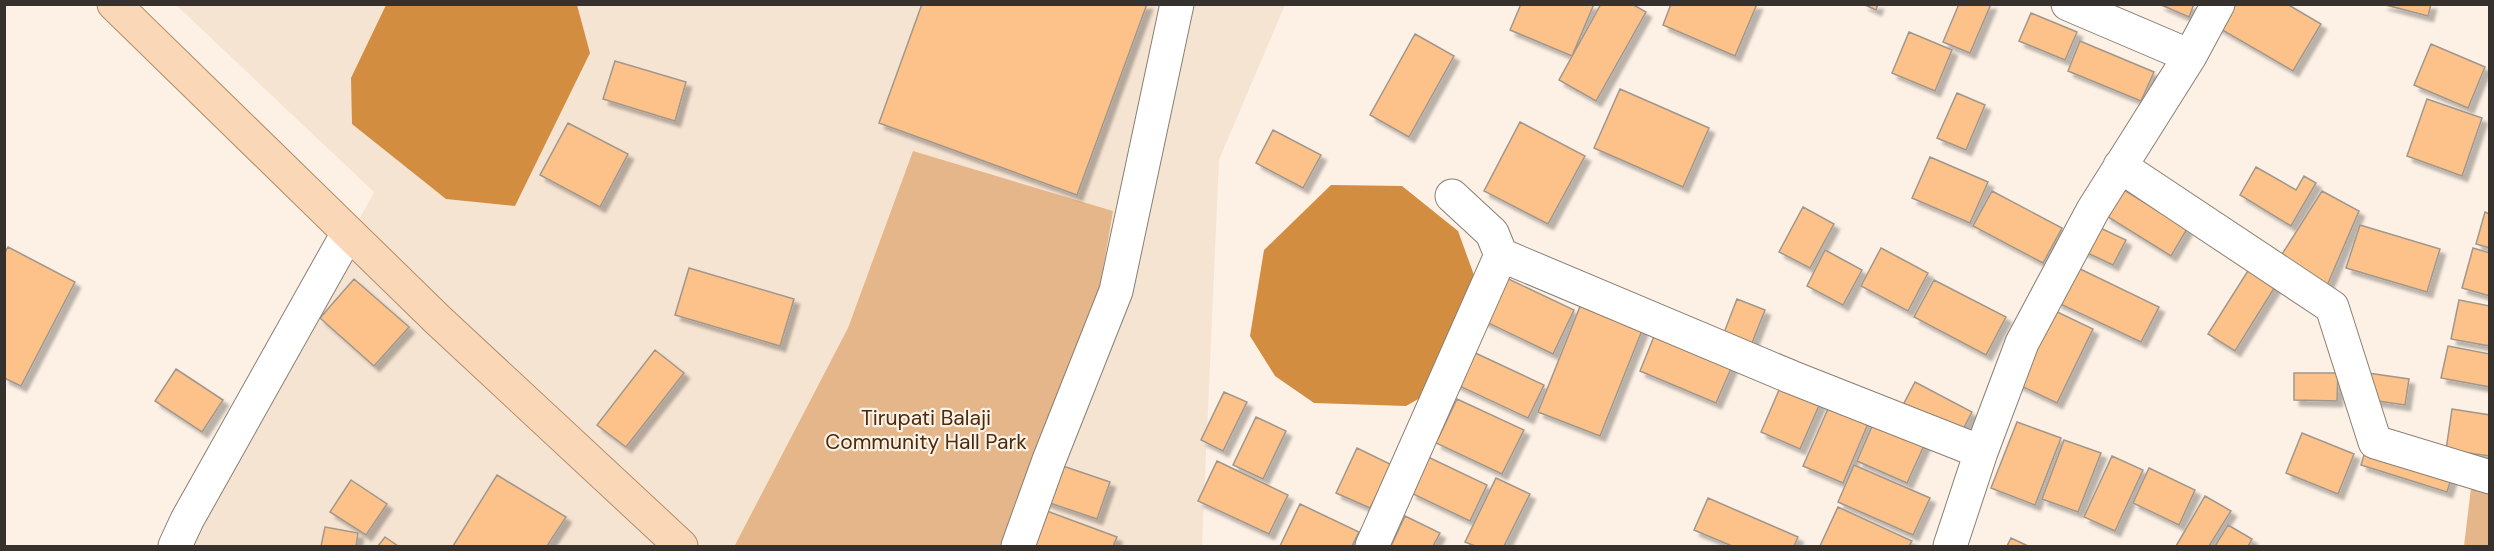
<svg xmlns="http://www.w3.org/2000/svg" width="2494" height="551" font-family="'DM Sans',sans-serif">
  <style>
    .built { fill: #f6e4d3 }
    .green { fill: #e5b689 }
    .water { fill: #d28d41 }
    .building { fill: #fcc289; stroke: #a2978c; stroke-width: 1.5; filter: url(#shadow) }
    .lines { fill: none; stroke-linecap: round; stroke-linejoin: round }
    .minor-casing { stroke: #897f74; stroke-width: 35 }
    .major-casing { stroke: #b38d68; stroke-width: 35 }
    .minor { stroke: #fff; stroke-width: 33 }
    .major { stroke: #fad8b7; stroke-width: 33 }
    .labels { text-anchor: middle; stroke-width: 4.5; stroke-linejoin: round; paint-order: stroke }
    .park-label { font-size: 21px; fill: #472b0a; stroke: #fdf1e6 }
  </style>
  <defs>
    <filter id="shadow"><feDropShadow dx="5.5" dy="5.5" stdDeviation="1.5" flood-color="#0004"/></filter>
  </defs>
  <rect width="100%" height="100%" fill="#fdf1e6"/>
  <path class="built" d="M176,5H1285L1219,160L1202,546H181L374,192Z"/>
  <path class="green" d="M913,151L1113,211L1099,293L1008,546H737L735,545L848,328Z
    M2474,463L2489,467V546H2464Z"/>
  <path class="water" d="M386,5H577L590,53L515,206L446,199L352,124L351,78Z
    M1331,185L1402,186L1458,231L1474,275L1448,382L1406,406L1314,403L1275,376L1250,336L1264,250Z"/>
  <path class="building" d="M922,4H1147L1077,195L879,123Z
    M1521,4H1594L1572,56L1510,30Z
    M1601,4H1632L1646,12L1596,101L1559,80Z
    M1671,4H1757L1735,56L1663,25Z
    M1863,4H1878L1876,10Z
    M1959,4H1991L1970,53L1943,42Z
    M2159,4H2194L2189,17Z
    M2223,4H2287L2321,24L2293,71L2212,24Z
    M2382,4H2431L2428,16Z
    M2031,13L2077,32L2065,60L2019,41Z
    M1909,32L1952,50L1935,91L1892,73Z
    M1415,34L1454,56L1409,137L1370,115Z
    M2080,41L2154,72L2141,101L2068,71Z
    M2431,44L2485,67L2468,108L2414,85Z
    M615,61L686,82L675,121L603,99Z
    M1620,89L1709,128L1683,187L1594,148Z
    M1957,93L1985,105L1966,150L1937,138Z
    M2427,99L2482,118L2462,176L2407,156Z
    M1520,122L1585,156L1548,224L1484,191Z
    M568,123L628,154L600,207L540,175Z
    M1273,130L1321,155L1303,188L1256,163Z
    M1930,157L1988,182L1970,223L1912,198Z
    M2256,167L2296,190L2304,176L2316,183L2291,226L2240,195Z
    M2121,188L2187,229L2171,256L2105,215Z
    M1992,191L2062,228L2043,263L1973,226Z
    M2322,191L2359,211L2326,288L2279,259Z
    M1803,207L1834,224L1810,268L1779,252Z
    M2485,212L2490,214V248L2476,244Z
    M2094,225L2126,240L2113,265L2081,250Z
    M2360,225L2440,249L2427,292L2346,268Z
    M8,247L75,282L21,386L4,378V254Z
    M1881,248L1928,273L1908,311L1861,286Z
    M2473,248L2490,253V296L2462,288Z
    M1825,250L1862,270L1843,305L1807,286Z
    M2074,266L2159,307L2141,342L2056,302Z
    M2251,266L2278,282L2235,351L2208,334Z
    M689,268L794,299L780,346L675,315Z
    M1500,275L1574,310L1553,354L1480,319Z
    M354,279L409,327L374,366L320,318Z
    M1934,280L2006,317L1986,355L1914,317Z
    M1583,299L1645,323L1600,436L1538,412Z
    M1737,299L1765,310L1750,348L1722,338Z
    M2459,300L2490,306V346L2451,339Z
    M2049,308L2093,329L2057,403L2013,382Z
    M1659,324L1736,357L1716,403L1640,371Z
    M2448,346L2490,354V387L2441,378Z
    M655,350L684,373L626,447L597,425Z
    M1469,350L1544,385L1528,418L1453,383Z
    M176,369L223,400L202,432L155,401Z
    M2361,372L2409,379L2405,405L2358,398Z
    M2294,373H2338L2337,401L2294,400Z
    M1915,382L1972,412L1959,437L1902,407Z
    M1782,383L1821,401L1800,449L1761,432Z
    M1224,392L1247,402L1223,451L1201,440Z
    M1457,399L1524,430L1502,474L1436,443Z
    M1831,402L1870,419L1843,483L1803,466Z
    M2452,409L2490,415V456L2446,450Z
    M1256,417L1286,431L1263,479L1233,465Z
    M1876,417L1927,439L1907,483L1857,461Z
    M2017,422L2061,438L2035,505L1991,488Z
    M2302,433L2354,454L2338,494L2286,473Z
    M2370,435L2456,463L2447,492L2361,465Z
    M2064,440L2101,453L2078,512L2042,499Z
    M1357,448L1392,465L1370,508L1336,493Z
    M2112,456L2143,470L2115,531L2084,517Z
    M1428,457L1487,485L1470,521L1411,493Z
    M1217,461L1288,495L1269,534L1198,501Z
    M1057,464L1110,482L1097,519L1044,501Z
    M1854,465L1930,498L1913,535L1838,502Z
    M2149,468L2195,490L2179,525L2133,503Z
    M497,475L566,517L547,546H453Z
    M1496,478L1530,494L1504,546H1475L1465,542Z
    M351,480L387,504L366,535L330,512Z
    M2205,496L2231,511L2209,546H2176Z
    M1708,498L1798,537L1794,546H1732L1694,530Z
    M1300,504L1359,532L1352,546H1280Z
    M1036,507L1117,537L1113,546H1021Z
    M1838,507L1912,541L1909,546H1820Z
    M1405,516L1440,533L1433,546H1391Z
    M2228,525L2252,539L2248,546H2215Z
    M325,527L358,533L356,546H321Z
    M385,537L398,546H378Z
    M2011,538L2028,546H2007Z"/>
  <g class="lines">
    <defs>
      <path id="minor" d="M2068,4L2190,56
        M2120,166L2332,307L2375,442L2490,477
        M1501,255L1791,377L1981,452
        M175,546L187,520L348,233
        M1018,546L1049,460L1116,291L1177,4
        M1372,546L1501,255L1492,233L1452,196
        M1950,546L1981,452L2022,343L2093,210L2190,56L2218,4"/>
      <path id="major" d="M114,4L438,320L681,546"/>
    </defs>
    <use href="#minor" class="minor-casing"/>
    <use href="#major" class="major-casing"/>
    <use href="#minor" class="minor"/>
    <use href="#major" class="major"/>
  </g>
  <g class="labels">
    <g class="park-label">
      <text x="926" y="425">Tirupati Balaji<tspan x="926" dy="24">Community Hall Park</tspan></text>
    </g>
  </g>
  <rect width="2494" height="551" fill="none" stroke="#36312d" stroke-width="12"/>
</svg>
